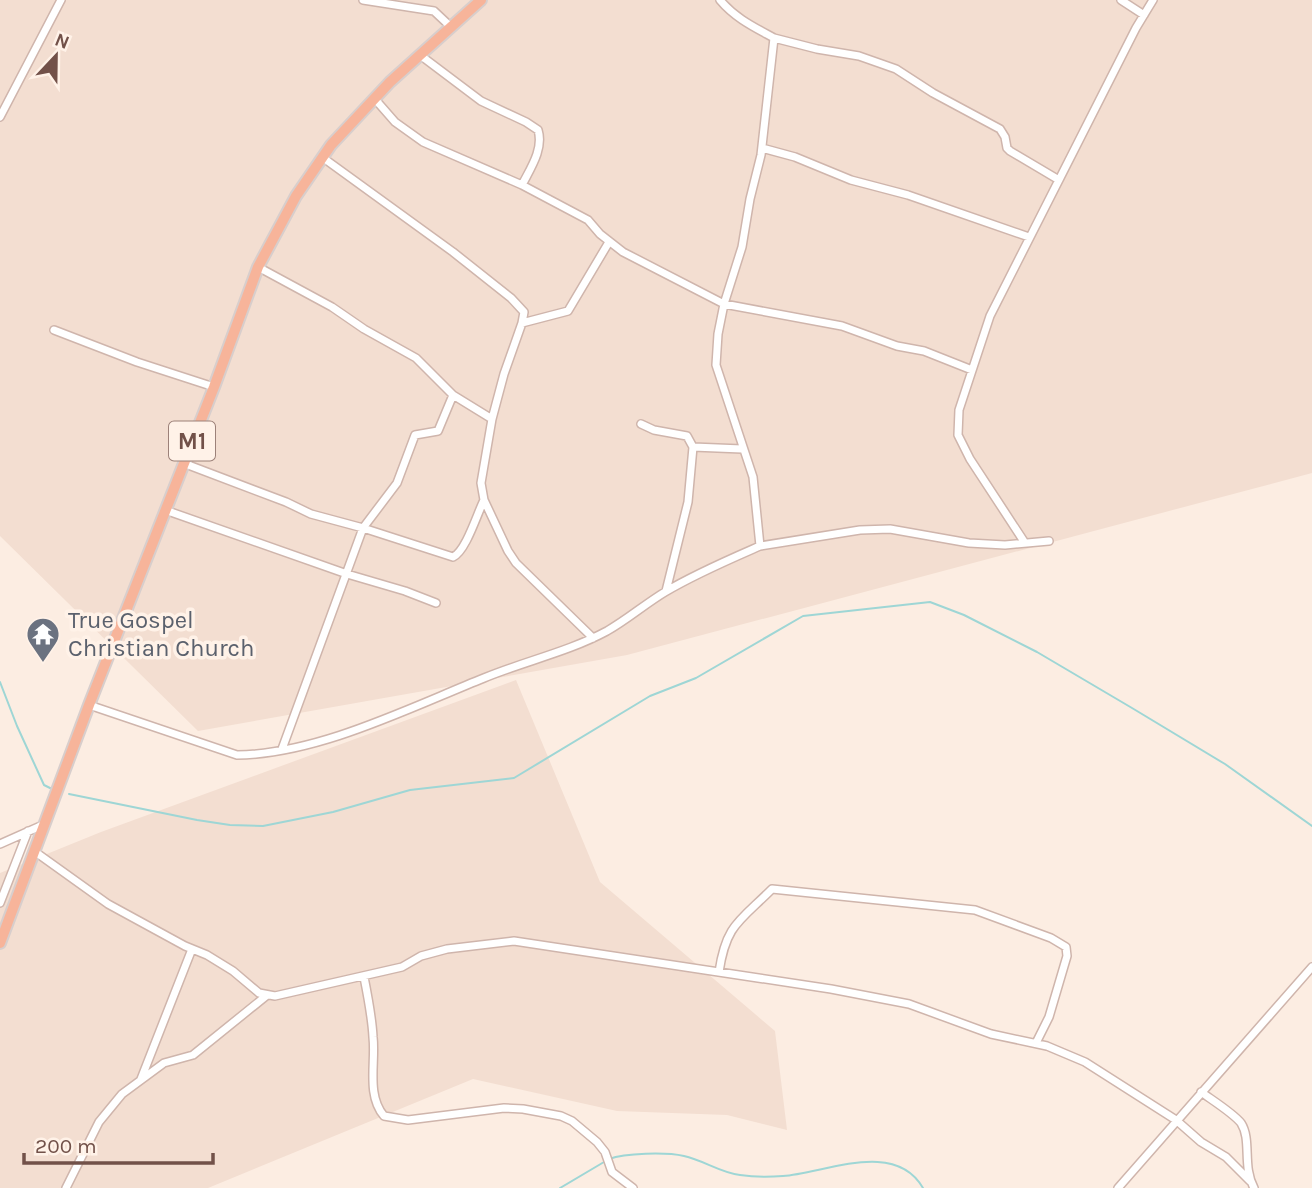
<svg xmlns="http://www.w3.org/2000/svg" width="1312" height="1188" font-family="Karla,sans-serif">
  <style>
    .residential { fill: #f3ded1 }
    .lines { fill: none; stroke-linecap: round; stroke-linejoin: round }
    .stream { stroke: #9ed6d5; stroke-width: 2 }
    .minor-casing { stroke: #cfb5ac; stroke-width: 10 }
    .trunk-casing { stroke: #d8cecc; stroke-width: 14 }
    .minor { stroke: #fff; stroke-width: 7 }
    .trunk { stroke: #f7b49a; stroke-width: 10 }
    .labels { text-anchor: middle; stroke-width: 7; stroke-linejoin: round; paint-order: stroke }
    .shield { fill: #fff2e8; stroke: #9c8179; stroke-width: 2 }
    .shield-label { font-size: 23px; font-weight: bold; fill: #725149 }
    .worship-label { font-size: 24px; fill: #5b616d; stroke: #fff2e8; text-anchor: start }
  </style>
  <rect width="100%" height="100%" fill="#fcede2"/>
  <path class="residential" d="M0,0H1312V473L627,655L198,731L0,536Z
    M516,680L600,882L775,1031L787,1130L727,1115L617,1111L473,1079L208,1188H0V873L101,832Z"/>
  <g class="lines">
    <path class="stream" d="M0,682L17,726L44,785L52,789
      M69,794L197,820L230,825L263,826L333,812L410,790L514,778L650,696L696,678L803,616L930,602L964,615L1037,652L1132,708L1225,764L1312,826
      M609,1159C625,1153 666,1152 684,1156C703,1160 721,1173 740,1175C753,1177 770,1177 783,1176C825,1173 895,1139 923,1188
      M560,1188L604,1162"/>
    <defs>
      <path id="minor" d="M363,0L434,11L451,27
        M1121,0L1144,15
        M774,38L817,49L859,56L896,69L933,93L1000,129L1005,137L1007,148L1010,151L1059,180
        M420,55L481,101L526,122L538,130C544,149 530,169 522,185L588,220L600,234L623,252L724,304L842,326L897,346L924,351L972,370
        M374,98L395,122L423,142L522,185
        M0,117L61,0
        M762,148L795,157L851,180L908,195L1029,237
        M322,157L453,252L511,298L524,312L522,323L568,311L609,242
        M258,267L332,307L364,329L416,358L453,395L492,419
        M522,323L504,374L492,419L481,483L484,500L508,551L516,563L593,638
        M54,330L137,362L214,387
        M641,424L654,430L687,436L693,447
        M183,463L286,502L311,514L363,528L453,557C466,551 477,514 484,500
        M165,510L347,574L405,591L436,603
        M1025,543L970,459L958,435L959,410L990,316L1136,28L1153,0
        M760,546L860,530L890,529L969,543L1005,545L1049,541
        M666,591L688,502L693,447L742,449
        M89,705L237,755C318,754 409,708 484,678C525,661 568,652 607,631C628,619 645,604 665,592C695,574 728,560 760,546L753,477L716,365L718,334L724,304L742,247L750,199L761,155L774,38C754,27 735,18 720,0
        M282,749L363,528L397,483L415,435L438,431L453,395
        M0,844L45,824
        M34,851L108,904L185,946L207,955L233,971L259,993L275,996L402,967L421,956L447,949L514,941L831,989L909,1004L991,1034L1047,1046L1085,1062L1176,1120L1201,1142L1226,1157L1250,1181
        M0,903L28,831
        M719,972C726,924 740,921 772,889L975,910L1051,938L1066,947L1067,956L1049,1017L1036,1043
        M364,977C368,997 372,1017 373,1037C376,1062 366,1095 384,1116L408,1120L504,1108L523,1109L561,1116L572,1121L597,1142L605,1152L612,1172L633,1188
        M141,1079L192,949
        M1201,1092C1212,1100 1233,1113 1241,1123C1252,1140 1242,1166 1254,1188
        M66,1188L99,1122L122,1094L164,1063L193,1055L266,996
        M1118,1188L1312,967"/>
      <path id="trunk" d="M0,943L89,705L214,387L258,267L296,196L331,145L390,82L481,0"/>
    </defs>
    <use href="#minor" class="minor-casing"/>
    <use href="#trunk" class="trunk-casing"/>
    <use href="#minor" class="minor"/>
    <use href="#trunk" class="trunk"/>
  </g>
  <defs>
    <symbol id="temple-pin" viewBox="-11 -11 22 30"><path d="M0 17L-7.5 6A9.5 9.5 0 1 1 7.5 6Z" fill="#6b7280" stroke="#fff2e8"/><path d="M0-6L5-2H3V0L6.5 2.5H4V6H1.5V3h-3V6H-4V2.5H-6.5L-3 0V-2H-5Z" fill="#fff"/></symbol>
  </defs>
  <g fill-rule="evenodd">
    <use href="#temple-pin" x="24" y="615" width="38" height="52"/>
  </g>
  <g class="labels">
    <rect class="shield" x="169" y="421.5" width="46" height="39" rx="5"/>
    <g class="shield-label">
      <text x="192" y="449">M1</text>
    </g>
    <g class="worship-label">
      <text x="68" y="628">True Gospel<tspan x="68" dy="28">Christian Church</tspan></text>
    </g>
  </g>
  <g transform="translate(56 56) rotate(22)" stroke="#fff2e8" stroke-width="5" paint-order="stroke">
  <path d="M0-5L12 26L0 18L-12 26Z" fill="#725149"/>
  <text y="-10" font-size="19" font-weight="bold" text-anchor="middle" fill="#725149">N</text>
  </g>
  <path d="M24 1153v10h189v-10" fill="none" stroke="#725149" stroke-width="3.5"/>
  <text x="35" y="1153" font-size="21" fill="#725149" stroke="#fff2e8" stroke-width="5" paint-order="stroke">200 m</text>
</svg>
